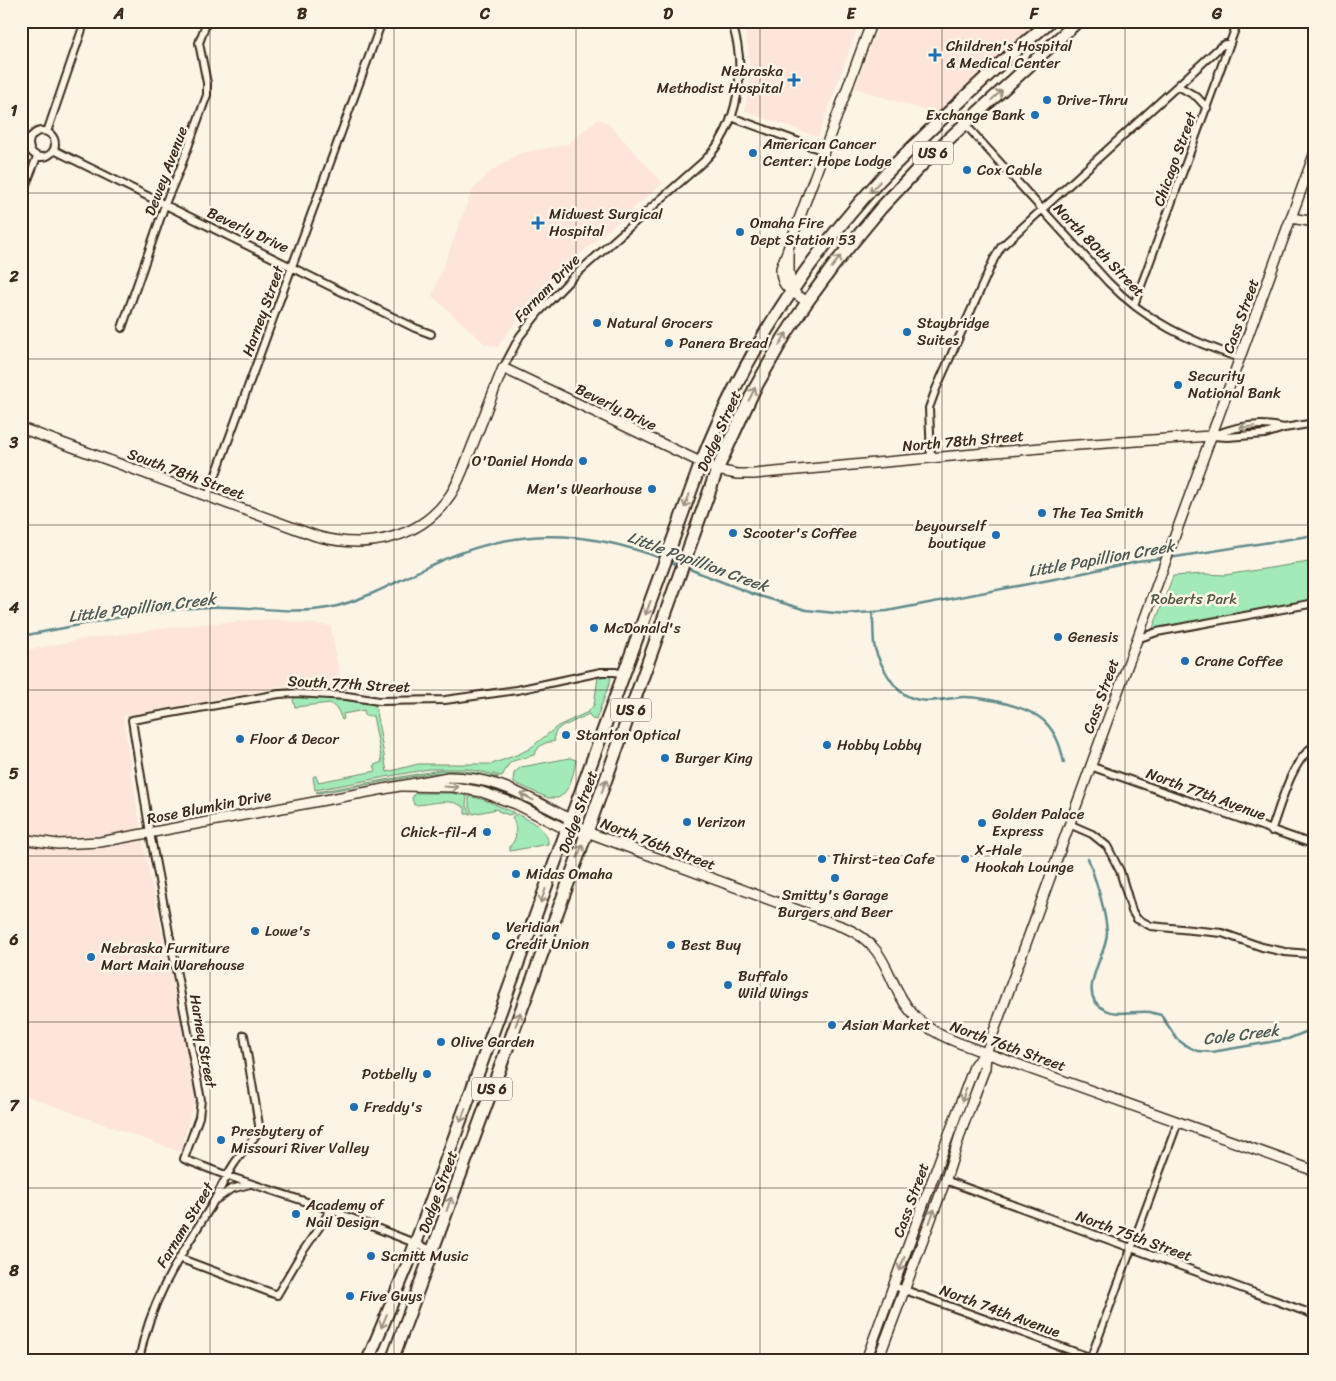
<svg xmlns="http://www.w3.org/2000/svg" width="1336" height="1381" font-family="Sriracha,sans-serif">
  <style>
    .built { fill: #fde5d9 }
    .green { fill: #a2eab8; stroke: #6e8a6b }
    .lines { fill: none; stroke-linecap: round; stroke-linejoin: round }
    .stream { stroke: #618b8b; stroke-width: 2.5 }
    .street-casing { stroke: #3b2a1e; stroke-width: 10 }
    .secondary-casing { stroke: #3b2a1e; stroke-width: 12 }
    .highway-casing { stroke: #3b2a1e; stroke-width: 15 }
    .street { stroke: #fcf5e5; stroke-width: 6 }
    .secondary { stroke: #fcf5e5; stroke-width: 9 }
    .highway { stroke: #fcf5e5; stroke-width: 11 }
    .oneway { stroke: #9c9082 }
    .grid { fill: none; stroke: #3b2a1e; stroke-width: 1; stroke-opacity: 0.55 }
    .poi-dot { fill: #1f6fb2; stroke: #fcf5e5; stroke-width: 2 }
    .labels { text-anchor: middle; stroke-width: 5; stroke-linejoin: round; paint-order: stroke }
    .shield { fill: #fcf5e5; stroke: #75675a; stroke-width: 1 }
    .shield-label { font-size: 14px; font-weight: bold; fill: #3b2a1e }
    .poi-label { font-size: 15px; fill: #3b2a1e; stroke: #fcf5e5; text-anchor: start }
    .street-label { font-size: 15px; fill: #3b2a1e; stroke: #fcf5e5 }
    .park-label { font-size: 15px; fill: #555a44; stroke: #fcf5e5 }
    .water-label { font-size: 16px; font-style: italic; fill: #4e5a55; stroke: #fcf5e5 }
    .neatline { fill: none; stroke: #3b2a1e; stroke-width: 2 }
    .grid-label { font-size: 16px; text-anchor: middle; font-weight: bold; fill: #3b2a1e }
  </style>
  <rect width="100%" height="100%" fill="#fcf5e5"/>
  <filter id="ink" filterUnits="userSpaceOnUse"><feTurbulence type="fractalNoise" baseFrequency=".02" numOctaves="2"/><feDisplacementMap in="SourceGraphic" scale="10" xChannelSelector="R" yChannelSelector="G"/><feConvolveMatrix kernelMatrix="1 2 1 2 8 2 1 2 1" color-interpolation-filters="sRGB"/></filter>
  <g filter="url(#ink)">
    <path class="built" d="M742,21H860L818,137L745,111L750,69L748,48Z
      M880,21H1038L934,117L926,111L855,88Z
      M598,119L607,122L663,183L579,255L522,314L497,347L485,344L432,296L472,191L490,172L520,153L568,144Z
      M269,619L331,626L342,690L280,687L123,716L140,827L196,1095L180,1152L21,1094V651L84,639L191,625Z"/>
    <path class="green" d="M1315,561V603L1151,633L1173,576L1204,574L1225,575Z
      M608,676L611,678L610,682L596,720L592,719L589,714L566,725L565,724C558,729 552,732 555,741L545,743L539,747L534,755L513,761L509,764L502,776L467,769H429L315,790L313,777L314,776H316L318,782L376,771L374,765L382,762L373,716H365L364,710L343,714L344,719L342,720L338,710L330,703L295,707L293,700L295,697L337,699L375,705L387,772L418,764H492L519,754L529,749L558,726L588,712L594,705L598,677Z
      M570,758L576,760C574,772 570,792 558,798H548L513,782L514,773L521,767Z
      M440,770L466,771L499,777L494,778L467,773H432L319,793L316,792Z
      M415,793H451L467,796L466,805L471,814H465V808C449,796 432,805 414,805L412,798Z
      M469,796L485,800L515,813L509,815L498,811L497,809L473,814L469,807Z
      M517,814C529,821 549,828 548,844L510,851V846C518,839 517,827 512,817Z"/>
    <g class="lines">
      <path class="stream" d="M1169,558L1315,535
        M668,561L679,565
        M684,567L753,594L806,610L845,614L887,611L1065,577L1137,561L1163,558
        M872,613C874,624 873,633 874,644C876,657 890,682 900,691C919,707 940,699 962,697C982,696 1031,707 1045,722C1057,734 1061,748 1064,763
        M21,636C83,625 144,610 208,607C248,605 288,615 328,608C358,603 401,580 429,566C510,528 580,527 663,559
        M1088,858C1096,882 1105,907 1107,932C1108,954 1074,994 1104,1009C1117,1017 1135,1010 1150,1012C1153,1013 1157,1014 1161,1015L1177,1039L1185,1045L1197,1051L1212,1052L1288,1039L1315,1028"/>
      <defs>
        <path id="street" d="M1178,86L1197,97L1207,108
          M731,117L824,151
          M965,124L1108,282C1147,322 1188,340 1240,358
          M29 144a13 13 0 1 1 26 0a13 13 0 1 1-26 0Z
          M47,132L85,21
          M21,135L29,139
          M54,150L415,328L431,334
          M21,197L37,157
          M1134,305L1238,21
          M122,328L167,199L180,169L207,95V83L199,43L207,21
          M503,368L520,336L539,312L574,276L704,161C739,127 748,67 731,21
          M1211,436L1228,437L1265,434L1284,428L1315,423
          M1212,436C1234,427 1260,421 1284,428
          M931,458L929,408L936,389L994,259L1001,247L1220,47L1225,44H1230
          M208,496L382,21
          M1137,639L1157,632L1315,603
          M1090,766L1315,845
          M1069,824L1092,834L1107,846L1120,871L1132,911L1137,919L1151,926L1222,933L1262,947L1285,952L1310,954
          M1271,831C1281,804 1291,761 1315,745
          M945,1180L1315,1315
          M217,1199L231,1189L250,1184
          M432,1250L331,1210L228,1176L184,1159L199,1117L201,1100L150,833L132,720L279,694L296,693L347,696L379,701L445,700L517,690L601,672H615L624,674
          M179,1258L277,1295L301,1254L331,1210
          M894,1286L1097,1360
          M139,1360C150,1301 179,1257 210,1208C218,1194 225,1178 234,1164C242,1152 252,1143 259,1130V1125L244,1035
          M1090,1360L1178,1122"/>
        <path id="secondary" d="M1291,218L1315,222
          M789,254V271L792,291
          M807,302C793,291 780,289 781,268L872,21
          M21,428L316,536C365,550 421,540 451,494C460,480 465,464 471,449C482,422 492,395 503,368L717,470L737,474H754L1063,446L1211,436
          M402,786L454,787L482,792L516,804L567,830L587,832L846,928C891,948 885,982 912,1013C931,1035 959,1043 986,1053L1315,1171
          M21,839L58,844L100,842L448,777C487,777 513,789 547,807C561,814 575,821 587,832
          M866,1360L975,1064L986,1053
          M878,1360L946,1179L963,1126L985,1068L986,1053L1315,152"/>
        <path id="highway" d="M368,1360L408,1264L701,463C742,359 803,264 878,182C917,141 960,102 1001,63C1017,49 1034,36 1050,21
          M392,1360L587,832L717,470L754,390L784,337L807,302L834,265L881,208L930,156L1078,21"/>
      </defs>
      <use href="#street" class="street-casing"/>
      <use href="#secondary" class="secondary-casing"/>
      <use href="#highway" class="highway-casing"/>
      <use href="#street" class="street"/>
      <use href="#secondary" class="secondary"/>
      <use href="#highway" class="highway"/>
    </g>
    <defs><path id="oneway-shaft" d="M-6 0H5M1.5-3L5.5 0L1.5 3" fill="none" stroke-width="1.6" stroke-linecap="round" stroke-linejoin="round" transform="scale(1.25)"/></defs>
    <g class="oneway">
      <use href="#oneway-shaft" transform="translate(997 95) rotate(-42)"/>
      <use href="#oneway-shaft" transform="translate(875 187) rotate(132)"/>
      <use href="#oneway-shaft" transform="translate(836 262) rotate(-52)"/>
      <use href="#oneway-shaft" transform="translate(783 339) rotate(-59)"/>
      <use href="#oneway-shaft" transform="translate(752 394) rotate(-63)"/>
      <use href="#oneway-shaft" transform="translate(1247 427) rotate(175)"/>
      <use href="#oneway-shaft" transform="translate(687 501) rotate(110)"/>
      <use href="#oneway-shaft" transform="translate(648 608) rotate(110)"/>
      <use href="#oneway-shaft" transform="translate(604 786) rotate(-70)"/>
      <use href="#oneway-shaft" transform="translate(451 787) rotate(4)"/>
      <use href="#oneway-shaft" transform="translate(527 797) rotate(-153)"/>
      <use href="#oneway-shaft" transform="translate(580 851) rotate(-70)"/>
      <use href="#oneway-shaft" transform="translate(543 896) rotate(110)"/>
      <use href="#oneway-shaft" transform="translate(518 1019) rotate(-70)"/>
      <use href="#oneway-shaft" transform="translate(964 1095) rotate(110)"/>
      <use href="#oneway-shaft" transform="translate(463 1115) rotate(110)"/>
      <use href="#oneway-shaft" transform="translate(449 1204) rotate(-70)"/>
      <use href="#oneway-shaft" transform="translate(932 1216) rotate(-70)"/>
      <use href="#oneway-shaft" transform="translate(902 1264) rotate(110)"/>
      <use href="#oneway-shaft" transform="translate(384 1321) rotate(113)"/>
    </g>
  </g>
  <path class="grid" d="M210,21V1360M394,21V1360M576,21V1360M760,21V1360M942,21V1360M1125,21V1360M21,193H1315M21,359H1315M21,525H1315M21,690H1315M21,856H1315M21,1022H1315M21,1188H1315"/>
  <g class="poi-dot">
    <path d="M932.5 47.5h5v5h5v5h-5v5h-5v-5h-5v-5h5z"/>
    <path d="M791.5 72.5h5v5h5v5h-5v5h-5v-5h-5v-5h5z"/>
    <circle cx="1047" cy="100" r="5"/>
    <circle cx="1035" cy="115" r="5"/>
    <circle cx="753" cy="153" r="5"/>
    <circle cx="967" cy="170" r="5"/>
    <path d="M535.5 215.5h5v5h5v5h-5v5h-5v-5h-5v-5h5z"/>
    <circle cx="740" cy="232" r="5"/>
    <circle cx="597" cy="323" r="5"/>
    <circle cx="907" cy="332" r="5"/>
    <circle cx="669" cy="343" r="5"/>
    <circle cx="1178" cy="385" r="5"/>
    <circle cx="583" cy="461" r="5"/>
    <circle cx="652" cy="489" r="5"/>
    <circle cx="1042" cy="513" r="5"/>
    <circle cx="733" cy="533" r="5"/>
    <circle cx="996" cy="535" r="5"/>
    <circle cx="594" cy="628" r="5"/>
    <circle cx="1058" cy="637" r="5"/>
    <circle cx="1185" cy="661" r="5"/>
    <circle cx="566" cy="735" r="5"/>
    <circle cx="240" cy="739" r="5"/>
    <circle cx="827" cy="745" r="5"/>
    <circle cx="665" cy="758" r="5"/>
    <circle cx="687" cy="822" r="5"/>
    <circle cx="982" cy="823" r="5"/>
    <circle cx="487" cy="832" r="5"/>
    <circle cx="822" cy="859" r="5"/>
    <circle cx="965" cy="859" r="5"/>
    <circle cx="516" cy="874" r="5"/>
    <circle cx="835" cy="878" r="5"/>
    <circle cx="255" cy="931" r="5"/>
    <circle cx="496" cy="936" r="5"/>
    <circle cx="671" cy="945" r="5"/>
    <circle cx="91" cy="957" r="5"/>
    <circle cx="728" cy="985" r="5"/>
    <circle cx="832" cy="1025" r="5"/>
    <circle cx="441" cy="1042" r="5"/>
    <circle cx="427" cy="1074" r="5"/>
    <circle cx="354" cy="1107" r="5"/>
    <circle cx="221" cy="1140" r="5"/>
    <circle cx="296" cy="1214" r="5"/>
    <circle cx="371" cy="1256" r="5"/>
    <circle cx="350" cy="1296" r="5"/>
  </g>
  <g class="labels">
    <g class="shield">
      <rect x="913" y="141.5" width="40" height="23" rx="4"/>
      <rect x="611" y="698.5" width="40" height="23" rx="4"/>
      <rect x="472" y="1077.5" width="40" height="23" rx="4"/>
    </g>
    <g class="shield-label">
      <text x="933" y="158">US 6</text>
      <text x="631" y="715">US 6</text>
      <text x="492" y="1094">US 6</text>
    </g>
    <g class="poi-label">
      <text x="946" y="51">Children's Hospital<tspan x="946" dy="17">&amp; Medical Center</tspan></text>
      <text x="783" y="76" text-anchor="end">Nebraska<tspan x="783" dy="17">Methodist Hospital</tspan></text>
      <text x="1057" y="105">Drive-Thru</text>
      <text x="1025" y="120" text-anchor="end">Exchange Bank</text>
      <text x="763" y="149">American Cancer<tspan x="763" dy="17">Center: Hope Lodge</tspan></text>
      <text x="977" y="175">Cox Cable</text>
      <text x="549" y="219">Midwest Surgical<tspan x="549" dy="17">Hospital</tspan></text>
      <text x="750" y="228">Omaha Fire<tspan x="750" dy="17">Dept Station 53</tspan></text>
      <text x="607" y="328">Natural Grocers</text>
      <text x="917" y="328">Staybridge<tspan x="917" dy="17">Suites</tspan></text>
      <text x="679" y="348">Panera Bread</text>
      <text x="1188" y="381">Security<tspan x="1188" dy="17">National Bank</tspan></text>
      <text x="573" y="466" text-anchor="end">O'Daniel Honda</text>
      <text x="642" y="494" text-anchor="end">Men's Wearhouse</text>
      <text x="1052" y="518">The Tea Smith</text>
      <text x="986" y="531" text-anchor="end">beyourself<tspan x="986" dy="17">boutique</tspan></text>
      <text x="743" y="538">Scooter's Coffee</text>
      <text x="604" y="633">McDonald's</text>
      <text x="1068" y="642">Genesis</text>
      <text x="1195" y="666">Crane Coffee</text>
      <text x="576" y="740">Stanton Optical</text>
      <text x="250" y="744">Floor &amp; Decor</text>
      <text x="837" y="750">Hobby Lobby</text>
      <text x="675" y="763">Burger King</text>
      <text x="992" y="819">Golden Palace<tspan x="992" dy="17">Express</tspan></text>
      <text x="697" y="827">Verizon</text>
      <text x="477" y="837" text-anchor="end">Chick-fil-A</text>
      <text x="975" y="855">X-Hale<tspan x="975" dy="17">Hookah Lounge</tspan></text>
      <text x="832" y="864">Thirst-tea Cafe</text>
      <text x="526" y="879">Midas Omaha</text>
      <text x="835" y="900" text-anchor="middle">Smitty's Garage<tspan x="835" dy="17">Burgers and Beer</tspan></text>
      <text x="506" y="932">Veridian<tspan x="506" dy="17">Credit Union</tspan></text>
      <text x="265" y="936">Lowe's</text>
      <text x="681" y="950">Best Buy</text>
      <text x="101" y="953">Nebraska Furniture<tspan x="101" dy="17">Mart Main Warehouse</tspan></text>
      <text x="738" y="981">Buffalo<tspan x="738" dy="17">Wild Wings</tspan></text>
      <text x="842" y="1030">Asian Market</text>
      <text x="451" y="1047">Olive Garden</text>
      <text x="417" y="1079" text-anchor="end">Potbelly</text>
      <text x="364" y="1112">Freddy's</text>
      <text x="231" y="1136">Presbytery of<tspan x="231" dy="17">Missouri River Valley</tspan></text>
      <text x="306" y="1210">Academy of<tspan x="306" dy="17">Nail Design</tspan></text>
      <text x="381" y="1261">Scmitt Music</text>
      <text x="360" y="1301">Five Guys</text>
    </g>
    <g class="street-label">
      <text transform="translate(1175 159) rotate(-70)" y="5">Chicago Street</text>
      <text transform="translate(166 171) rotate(-69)" y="5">Dewey Avenue</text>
      <text transform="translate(248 230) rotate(25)" y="5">Beverly Drive</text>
      <text transform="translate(1099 250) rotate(46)" y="5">North 80th Street</text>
      <text transform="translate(547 288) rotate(-46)" y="5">Farnam Drive</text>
      <text transform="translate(263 311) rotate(-70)" y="5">Harney Street</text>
      <text transform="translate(1241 316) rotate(-70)" y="5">Cass Street</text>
      <text transform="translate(616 407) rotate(26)" y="5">Beverly Drive</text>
      <text transform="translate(719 431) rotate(-66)" y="5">Dodge Street</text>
      <text transform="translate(963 441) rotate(-5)" y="5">North 78th Street</text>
      <text transform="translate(186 474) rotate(20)" y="5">South 78th Street</text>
      <text transform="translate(349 684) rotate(3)" y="5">South 77th Street</text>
      <text transform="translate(1101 696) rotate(-70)" y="5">Cass Street</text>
      <text transform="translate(1206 794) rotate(20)" y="5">North 77th Avenue</text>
      <text transform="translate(209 807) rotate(-11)" y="5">Rose Blumkin Drive</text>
      <text transform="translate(578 812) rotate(-70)" y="5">Dodge Street</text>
      <text transform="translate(658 844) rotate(21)" y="5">North 76th Street</text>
      <text transform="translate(203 1041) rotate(80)" y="5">Harney Street</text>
      <text transform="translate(1008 1046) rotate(20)" y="5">North 76th Street</text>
      <text transform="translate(438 1192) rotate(-70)" y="5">Dodge Street</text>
      <text transform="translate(911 1200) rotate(-70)" y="5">Cass Street</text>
      <text transform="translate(185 1225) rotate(-59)" y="5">Farnam Street</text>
      <text transform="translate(1134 1236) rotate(20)" y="5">North 75th Street</text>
      <text transform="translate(1000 1311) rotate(20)" y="5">North 74th Avenue</text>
    </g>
    <g class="park-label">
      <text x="1194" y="604">Roberts Park</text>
    </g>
    <g class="water-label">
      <text transform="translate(1101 558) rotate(-10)" y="6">Little Papillion Creek</text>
      <text transform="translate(698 561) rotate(20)" y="6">Little Papillion Creek</text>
      <text transform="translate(142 607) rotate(-7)" y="6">Little Papillion Creek</text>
      <text transform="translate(1241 1034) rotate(-7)" y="6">Cole Creek</text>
    </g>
  </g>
  <rect width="1336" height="1381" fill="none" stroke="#fcf5e5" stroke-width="55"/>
  <rect x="28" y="28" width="1280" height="1326" class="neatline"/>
  <g class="grid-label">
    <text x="119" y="19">A</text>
    <text x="302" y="19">B</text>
    <text x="485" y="19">C</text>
    <text x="668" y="19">D</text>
    <text x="851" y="19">E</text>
    <text x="1034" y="19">F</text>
    <text x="1217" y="19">G</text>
    <text x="14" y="116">1</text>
    <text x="14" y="282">2</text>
    <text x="14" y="448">3</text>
    <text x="14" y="613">4</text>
    <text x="14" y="779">5</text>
    <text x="14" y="945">6</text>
    <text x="14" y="1111">7</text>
    <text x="14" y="1276">8</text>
  </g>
</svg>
